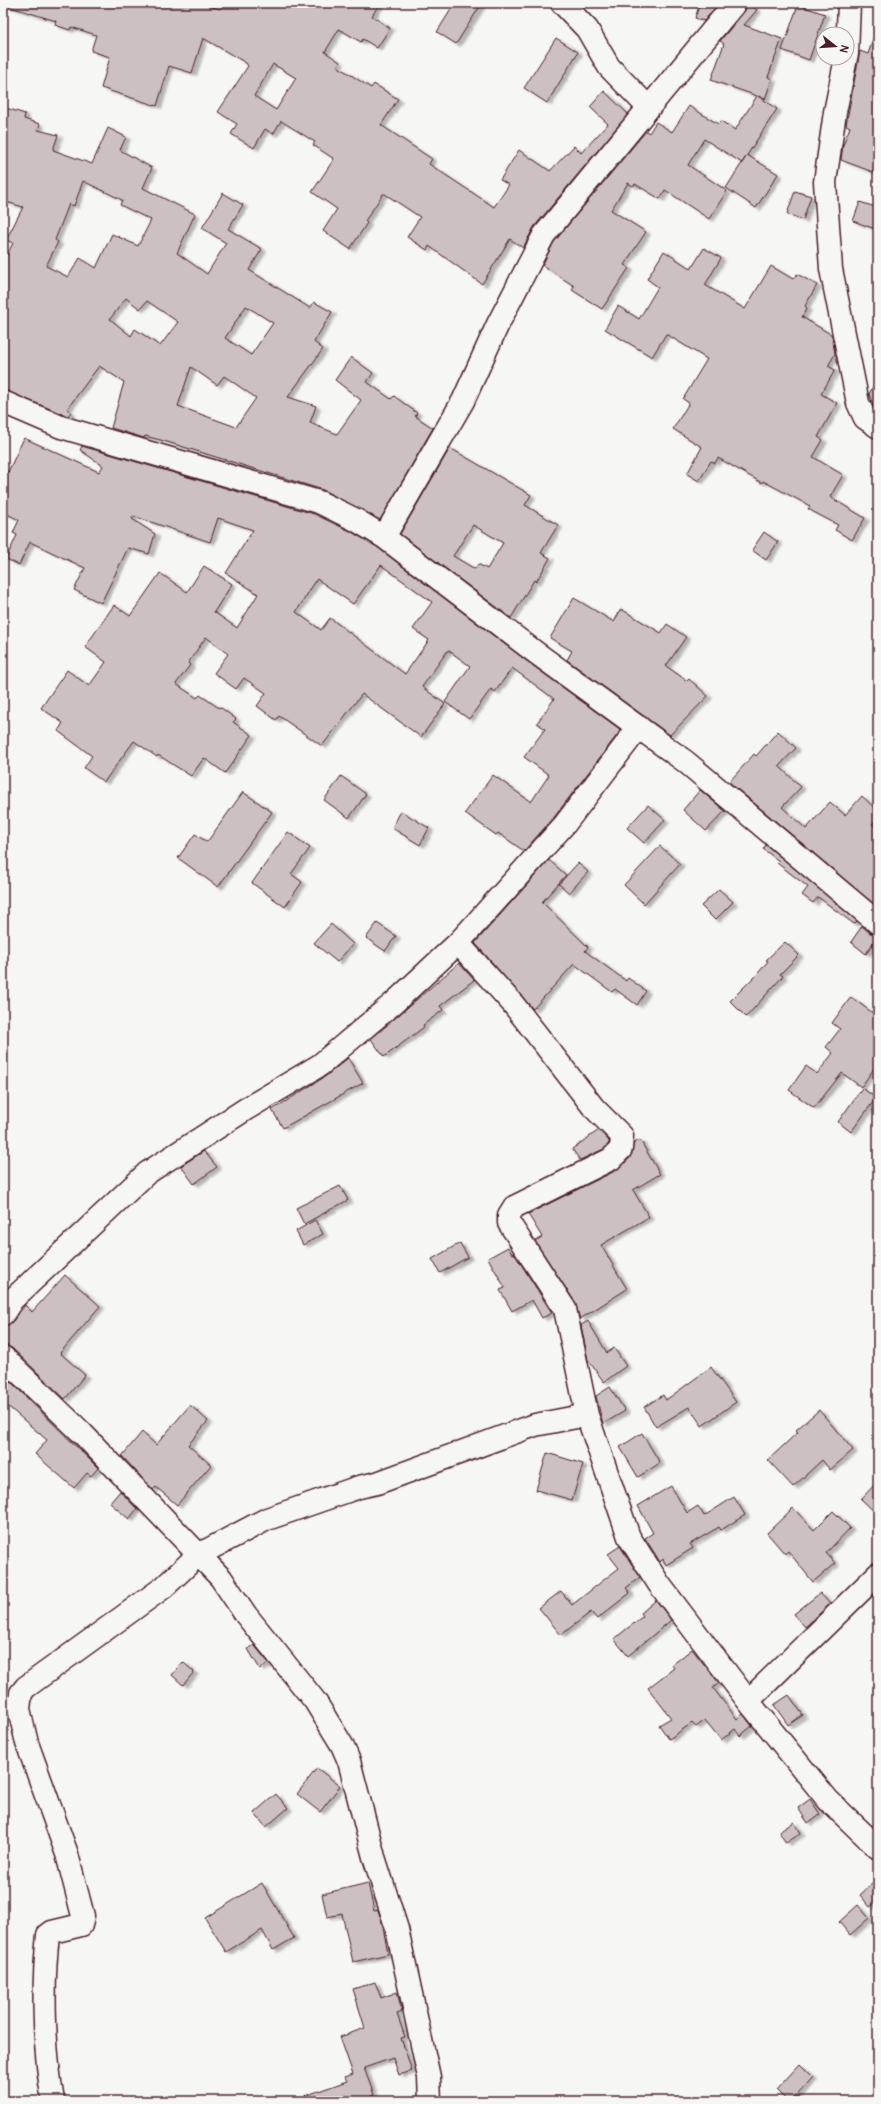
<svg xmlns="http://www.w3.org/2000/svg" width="881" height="2104" font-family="Pangolin,sans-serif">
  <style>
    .building { fill: #ccc1c0; stroke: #4a1f2b; fill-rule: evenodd; filter: url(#shadow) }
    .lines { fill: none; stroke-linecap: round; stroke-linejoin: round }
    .minor-casing { stroke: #4a1f2b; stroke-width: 25 }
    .minor { stroke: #f6f6f2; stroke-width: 22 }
  </style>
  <defs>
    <filter id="shadow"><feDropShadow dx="4.5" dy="2.5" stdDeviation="1" flood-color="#0004"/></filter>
  </defs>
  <rect width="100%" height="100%" fill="#f6f6f2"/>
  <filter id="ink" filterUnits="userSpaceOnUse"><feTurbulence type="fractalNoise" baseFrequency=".025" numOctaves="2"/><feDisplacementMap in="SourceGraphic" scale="8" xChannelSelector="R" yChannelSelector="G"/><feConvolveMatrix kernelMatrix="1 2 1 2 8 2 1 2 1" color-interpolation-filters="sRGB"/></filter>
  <g filter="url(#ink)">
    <path class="building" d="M7,3H199L220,9L224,3H380L372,16L390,28L377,48L363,39L361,42L339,29L325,52L340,62L337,66L371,88L374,84L398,99L381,125L432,159L429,164L494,207L509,185L500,180L519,150L550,171L574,146L581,153L608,124L590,107L604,91L628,114L534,227L523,248L510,239L482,284L429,246L427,250L407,237L420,217L385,194H383L365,221L367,223L350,249L323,231L337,209L312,192L334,159L313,145L315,142L281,121L273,134L265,129L254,148L231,134L237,124L218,112L248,66L246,63L203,38L192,73L169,66L157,106L101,88L110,57L91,51L96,35L71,27L70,30L55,25L56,21L7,6ZM273,64L296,78L276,110L254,96Z
      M455,3H482L456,44L437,32Z
      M700,3H719L704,21L695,18Z
      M747,3L757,10L744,25L782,39L768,77L772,79L765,99L758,96L777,109L742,163L704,139L688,165L727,191L709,219L665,190L660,199L635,184L633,186L628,183L611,210L646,232L624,265L629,268L602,309L572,290L574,286L542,265L554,242L646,131L649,133L656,122L672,132L689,106L718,124L721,121L735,130L757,96L711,80L724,44L720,41L745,11Z
      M798,5L825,14L809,60L782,50Z
      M876,30L878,31V174L841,160L843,145L850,127L846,125L860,51L868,54Z
      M556,38L578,52L547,103L524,88Z
      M6,108L25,114L24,119L40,124L38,130L58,135L53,150L92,164L108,128L126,137L120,150L152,168L143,188L195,214L177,253L207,274L226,243L202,228L223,193L243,205L228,229L262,249L249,270L310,308L314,302L332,312L314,342L323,349L288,397L316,406L310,423L337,434L361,400L335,380L351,357L373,373L367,382L391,399L394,396L417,413L415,416L433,428L380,520L323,490L164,441L145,436L144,438L111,428L124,382L99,366L67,409L71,412L68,416L3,390V263L13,243L6,240L23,207L3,201V118ZM83,181L122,200L120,205L151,220L138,246L112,234L96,268L80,258L68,277L46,266L58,242L55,240L69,204L74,206ZM126,298L140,309L147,301L178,322L160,346L135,329L131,336L110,319ZM246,306L273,323L251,355L225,338ZM191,367L217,385L224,376L256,398L236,427L178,406Z
      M747,155L778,174L756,208L726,188Z
      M795,191L811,196L803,220L787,214Z
      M860,202L878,208V230L853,221Z
      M704,248L721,258L705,285L745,309L771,266L793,279L797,274L817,285L805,306L807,308L802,317L832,335L835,354L828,366L835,370L821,394L837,403L818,437L823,440L813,457L843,475L830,497L865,518L852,540L835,530L838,525L808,509L810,506L763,481L762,483L718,458L715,463L711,461L699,481L687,474L702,447L673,429L689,403L683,399L707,359L666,334L652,357L605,329L618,306L639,319L658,287L647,279L664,251L691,269Z
      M878,377V412L875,410L869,394Z
      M24,438L99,472L103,466L80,450L82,446L314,514L350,531L377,547L528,662L621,730L555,816L524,851L498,833L496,835L465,813L493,775L531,802L549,775L524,757L545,729L537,723L554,699L512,668L495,692L491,689L469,719L445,702L470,666L448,650L422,687L445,704L421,737L362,694L322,746L279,716L276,720L257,706L266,693L244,678L236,689L214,673L228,654L206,637L188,663L190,665L176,684L197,698L200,695L219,708L220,707L236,719L233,722L252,735L225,773L204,758L191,776L158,755L157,757L134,741L104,782L84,768L92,756L58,731L63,723L41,708L67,670L89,686L106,662L85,647L114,605L130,616L160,573L187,592L204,566L232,584L214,612L237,628L258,594L226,573L253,530L218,518L210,542L133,516L132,519L155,534L149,554L128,548L101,603L74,590L85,568L30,542L19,565L6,559L17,535L13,533L19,520L3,512V470L8,472ZM381,565L432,602L413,629L429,640L405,674L330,618L321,630L296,612L317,579L353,604Z
      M450,448L531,495L525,505L558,525L541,553L550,558L536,582L534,580L511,618L400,534ZM473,525L503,543L487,569L478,564L475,569L453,556Z
      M764,532L778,542L766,560L752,550Z
      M574,598L614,622L621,609L661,633L667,624L686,637L666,666L687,681L689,679L708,696L670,735L567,660L572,651L550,638Z
      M778,731L796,748L779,766L801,787L782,807L806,829L830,802L845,815L862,796L878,811V818L872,824L878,829V898L873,903L729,782L754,754L756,756Z
      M341,776L366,794L349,818L324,800Z
      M700,790L725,811L706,831L683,810Z
      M243,792L272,812L218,887L178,858L195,834L207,842Z
      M648,805L665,820L644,843L627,828Z
      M401,811L429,828L420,845L392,828Z
      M288,832L310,848L291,874L302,882L285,907L252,883Z
      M766,845L857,921L854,924L818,897L813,903L802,895L808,887L777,863L779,861L763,849Z
      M660,846L680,864L644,904L624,885Z
      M549,860L566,875L542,902L588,947L585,951L626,981L628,978L646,991L637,1005L615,989L612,992L574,964L533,1009L475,943Z
      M578,863L588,872L569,893L559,884Z
      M719,889L733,902L715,920L701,906Z
      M377,923L396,936L385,951L366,938Z
      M331,924L353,944L337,962L314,943Z
      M862,926L870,933L878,935L866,954L851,942Z
      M785,942L799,955L780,974L783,976L746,1017L730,1001L760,971L768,961L766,960Z
      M459,963L474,980L440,1006L443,1010L423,1025L424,1027L384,1057L371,1039Z
      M851,997L878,1017V1063L861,1087L842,1073L814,1108L789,1090L806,1066L817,1074L833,1053L826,1047L840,1029L832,1023Z
      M348,1058L363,1083L283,1128L272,1110L326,1076Z
      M862,1088L876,1098L851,1132L838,1122Z
      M599,1130L609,1141V1143L604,1149L580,1160L572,1149Z
      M640,1140L660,1174L633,1190L649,1217L601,1245L627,1289L580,1319L575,1302L535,1241L542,1237L528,1214L617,1170L630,1158L634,1143Z
      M204,1151L217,1167L194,1184L181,1166Z
      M340,1186L348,1200L304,1224L296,1208Z
      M315,1220L323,1234L303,1245L296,1231Z
      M460,1243L468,1257L440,1273L432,1259Z
      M508,1247L512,1254L514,1253L552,1313L542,1318L532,1300L512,1311L500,1290L505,1288L488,1258Z
      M65,1275L100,1306L60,1353L85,1375L65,1399L12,1348L3,1345V1326L13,1321L25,1305L32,1312Z
      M588,1321L607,1353L614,1348L626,1366L604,1382L588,1360L581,1325Z
      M711,1367L736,1402L702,1426L689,1407L656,1427L644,1407L663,1395L666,1400Z
      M3,1374L98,1468L91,1476L87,1473L74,1488L35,1454L47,1440L3,1402Z
      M610,1387L625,1411L603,1424L596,1396Z
      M190,1405L208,1421L188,1445L211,1465L177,1505L156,1487L153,1490L122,1456L142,1432L156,1445Z
      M819,1410L853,1450L830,1470L822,1460L793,1487L768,1460L798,1432L796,1430Z
      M642,1433L660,1463L638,1477L620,1447Z
      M547,1453L583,1464L572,1500L536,1490Z
      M878,1481V1515L861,1499Z
      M671,1486L687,1513L698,1506L704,1516L734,1497L745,1515L721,1530L719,1527L690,1544L693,1548L666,1565L663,1559L660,1562L645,1538L653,1533L638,1506Z
      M120,1491L137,1509L129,1519L110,1503Z
      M793,1508L814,1530L833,1511L850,1528L826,1553L835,1563L813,1582L788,1551L785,1554L767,1533Z
      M620,1546L640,1577L626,1588L630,1593L597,1619L591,1612L561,1635L539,1608L561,1591L572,1605L619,1568L608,1554Z
      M820,1593L830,1604L805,1627L794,1614Z
      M656,1600L671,1620L628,1656L614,1639L643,1616L641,1613Z
      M254,1645L269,1663L260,1669L248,1649Z
      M692,1649L719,1683L713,1688L737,1719L743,1714L752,1726L740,1736L735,1729L721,1740L705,1720L696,1727L692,1723L669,1739L659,1725L671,1718L648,1688L674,1668L672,1665Z
      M183,1662L194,1672L183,1685L172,1675Z
      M789,1695L803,1715L788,1725L774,1705Z
      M317,1768L340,1786L320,1812L297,1794Z
      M276,1794L288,1808L266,1827L254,1813Z
      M810,1799L820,1814L808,1823L798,1808Z
      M794,1822L801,1833L786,1843L779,1832Z
      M878,1878V1900L870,1907L860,1895Z
      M262,1883L294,1938L273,1950L262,1930L226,1952L205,1918Z
      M368,1883L374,1911L378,1910L382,1922L388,1954L353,1962L342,1914L327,1917L322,1894Z
      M858,1905L869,1918L850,1935L839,1922Z
      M375,1982L381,1998L397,1992L402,2012L397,2014L405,2037L401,2038L412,2071L399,2075L393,2058L364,2068L374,2095L371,2096L373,2101H297L296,2099L347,2081L345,2077L353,2074L340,2037L365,2028L353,1989Z
      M800,2064L813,2077L792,2101H787L776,2090Z"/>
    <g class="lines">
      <defs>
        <path id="minor" d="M562,3L587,29L609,67L648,107
          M847,54L849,3
          M846,58L835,112L825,182L831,269L858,403L865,418L878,427
          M3,402L61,427L319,502L356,520L384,537L535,652L686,762L878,923
          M384,537L463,401L498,324L544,235L735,3
          M458,943L513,1004L594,1108L622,1136L621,1149L611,1159L514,1207L509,1215V1223L565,1309L587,1415L629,1537L659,1584L748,1701L828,1800L878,1848
          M3,1314L12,1300L147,1173L246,1109L320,1065L396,1001L458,943L565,824L639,727
          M3,1357L80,1431L221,1578L246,1615L315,1701L342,1745L349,1761L374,1857L397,1929L429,2077L430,2101
          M748,1701L878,1574
          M53,2101C44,2051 42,1987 48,1935L52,1932L81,1925L83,1916L67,1854L27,1743L19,1709L21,1693L26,1687L164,1587L198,1555L267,1519L359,1487L377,1483L535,1425L587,1415"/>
      </defs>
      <use href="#minor" class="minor-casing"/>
      <use href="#minor" class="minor"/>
    </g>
  </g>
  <rect width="881" height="2104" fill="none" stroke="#f6f6f2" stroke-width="16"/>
  <rect x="8" y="8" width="865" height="2088" fill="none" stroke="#4a1f2b" stroke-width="1.5" filter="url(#ink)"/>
  <g transform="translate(835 46) rotate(107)"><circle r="19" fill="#f6f6f2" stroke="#b1a0a2"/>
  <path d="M0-3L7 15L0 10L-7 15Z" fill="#4a1f2b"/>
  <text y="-6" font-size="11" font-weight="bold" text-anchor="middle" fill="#4a1f2b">N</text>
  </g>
</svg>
